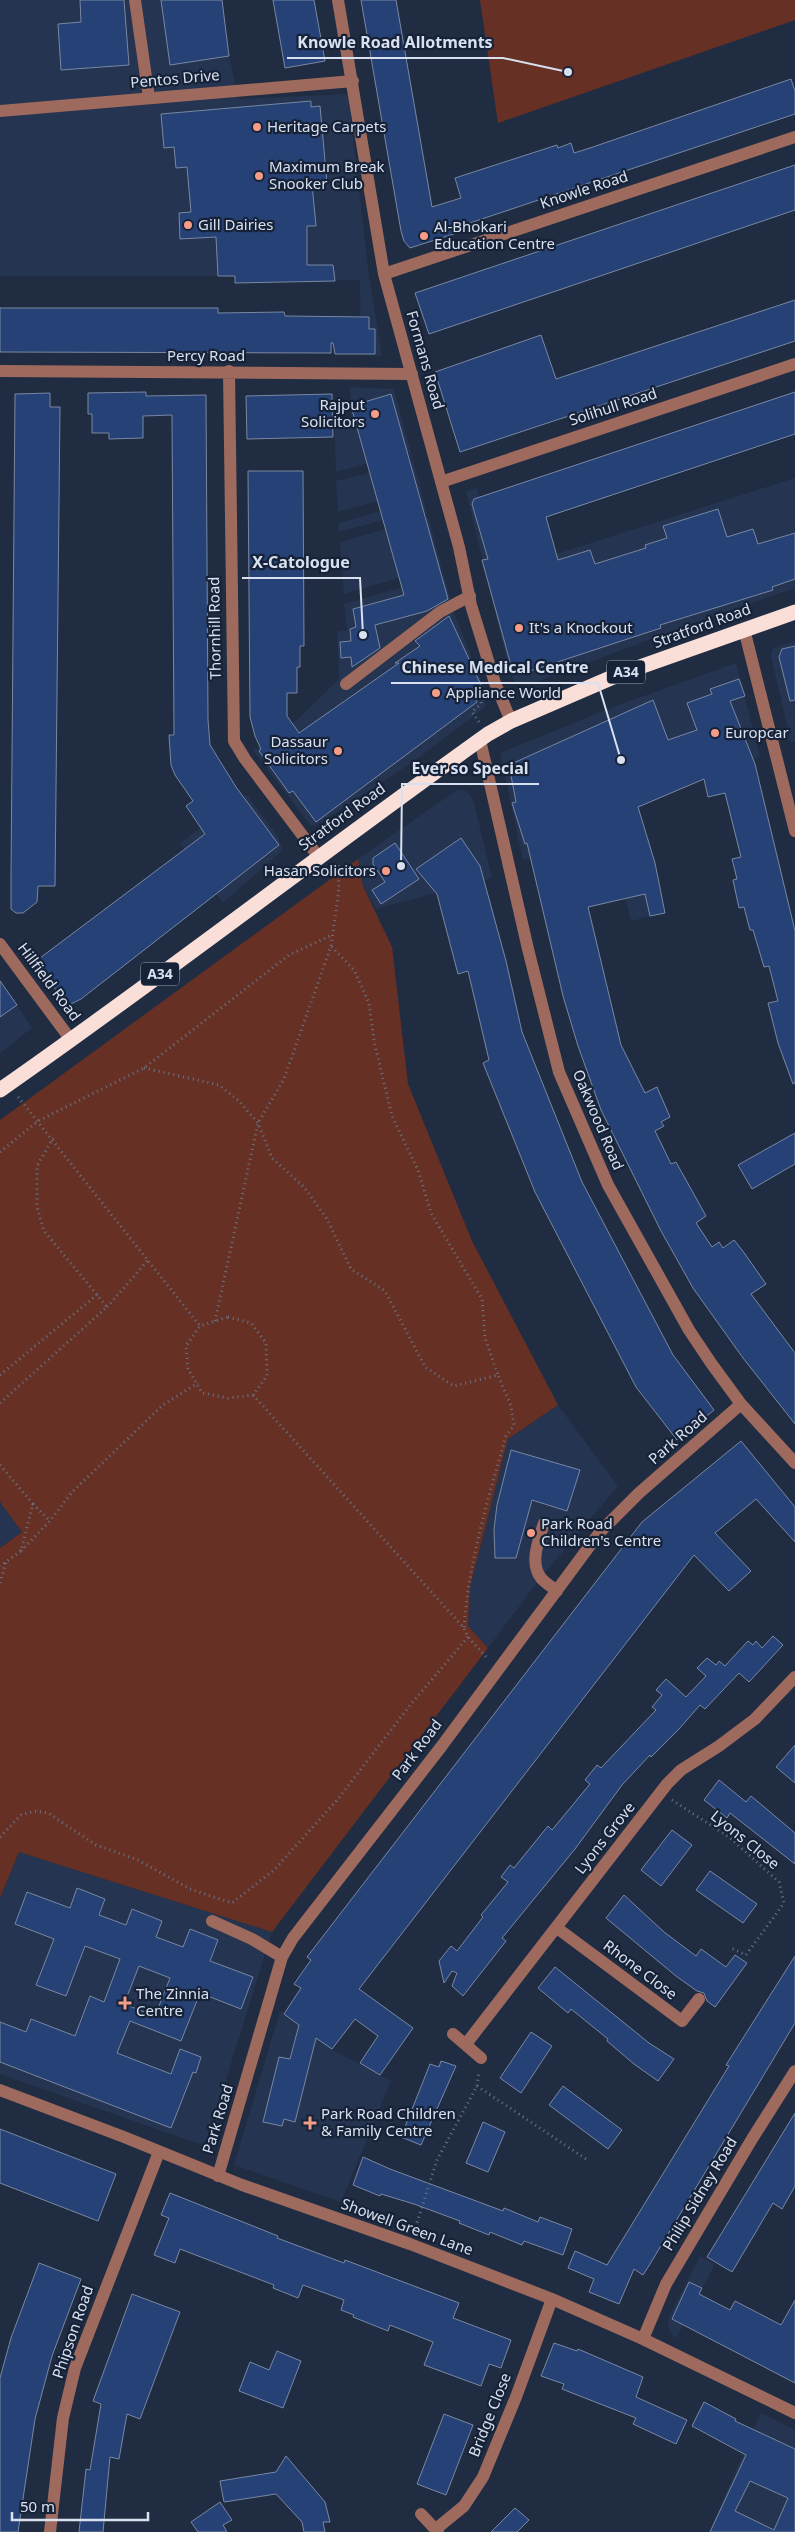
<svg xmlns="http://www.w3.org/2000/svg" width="795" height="2532" font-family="'Noto Sans',sans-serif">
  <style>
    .built { fill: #253450 }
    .green { fill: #673024 }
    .building { fill: #254175; stroke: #7988a2; fill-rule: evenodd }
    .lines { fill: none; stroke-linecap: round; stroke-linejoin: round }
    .path { stroke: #697487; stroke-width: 3; stroke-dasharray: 1 4; stroke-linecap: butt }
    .minor { stroke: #9e6a5d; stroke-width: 12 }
    .highway { stroke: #fadfd8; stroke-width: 15 }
    .poi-dot { fill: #f49e89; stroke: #162237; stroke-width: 2 }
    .labels { text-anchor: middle; stroke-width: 4.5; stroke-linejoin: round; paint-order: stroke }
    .shield { fill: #162237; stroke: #9ea8b8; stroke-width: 1 }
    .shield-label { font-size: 14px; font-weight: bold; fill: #d9e1f0 }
    .street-label { font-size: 15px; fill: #d9e1f0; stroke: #162237 }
    .poi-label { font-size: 15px; fill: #d9e1f0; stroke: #162237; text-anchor: start }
    .leader { fill: none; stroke: #d9e1f0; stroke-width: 2 }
    .callout-dot { fill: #d9e1f0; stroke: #162237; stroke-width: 2 }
    .callout-label { font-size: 16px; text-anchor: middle; font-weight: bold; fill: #d9e1f0; stroke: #162237; stroke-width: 4.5; stroke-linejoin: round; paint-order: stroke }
  </style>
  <rect width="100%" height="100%" fill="#202c42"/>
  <path class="built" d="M0,0H222L229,56L239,99L348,94L369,276L382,356L361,355L360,280L235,283L234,276H0Z
    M350,387L394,389L454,613L487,695L484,708L420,757L316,826H311L252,749L258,748L299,718L339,679L337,632L347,630L344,604L443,576L440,566L344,594L340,542L428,517L424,509L339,532V523L422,499L419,490L338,512L336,481L412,462L409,452L336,472L334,417H351Z
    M795,478V588L702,620L531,684L515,683L509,670L466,491L477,488L498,555L556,554Z
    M795,640V741L791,743L771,656L772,649Z
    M736,663L760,757L638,806L654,863L665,913L631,921L621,877L578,849L523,860L500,753L613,707Z
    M458,789L466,791L473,799L492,878L376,909L363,886L358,859Z
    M247,795L277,835L283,850L223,903L180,843Z
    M0,979L32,1028L0,1053Z
    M558,1405L618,1486L539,1580L488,1648L468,1626L470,1587L508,1439Z
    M0,1502L22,1532L0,1548Z
    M19,1852L272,1932L207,2140L204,2143L199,2144L0,2074V1898Z
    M280,2011L331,2049L391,2081L341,2202L234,2165Z
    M700,2256L715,2264L677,2337H674L668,2327L669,2317Z
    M761,2413L795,2430V2532H709Z"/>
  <path class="green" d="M480,0H795V20L498,123Z
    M358,859L363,886L392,947L408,1084L472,1241L558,1405L508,1439L470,1587L468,1626L488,1648L272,1932L19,1852L0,1898V1548L22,1532L0,1502V1120Z"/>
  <path class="building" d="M80,0H124L129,65L61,70L58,24L81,22Z
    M161,0H222L229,56L170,65Z
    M273,0H314L325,61L285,68Z
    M361,0H396L432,207L461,198L455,178L557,145L558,148L571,143L574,153L590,148L791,79L795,91V114L461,226L463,231L410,248L404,241L401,231Z
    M311,101V107L320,106L327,183L312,184L316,226H307V265H333L335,281L235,283V276H218L216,237L180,239L179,213L191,212L187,167L176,168L174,147L164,148L161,114Z
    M795,165V210L429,334L415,293Z
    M795,300V341L460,452L435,372L541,335L556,379Z
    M0,308H218V313L284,312L285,316L369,317V329H375V354H335L333,343H331V353L0,352Z
    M146,392V396L206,395L208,720L210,745L236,787L279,845L81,999L67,1006L36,961L205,834L186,806L193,801L175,775L171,765L169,735H174L172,415L143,416V438L109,439V433H92V414H88V393Z
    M795,392V434L546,517L558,560L590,550L595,564L646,548L645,545L667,538L663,526L718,509L727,537L753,529L758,544L795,533V579L772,587L773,590L660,625L661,628L527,672L512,669L482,560L488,559L472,504L474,499Z
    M50,393V407H60L55,886H38L37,902L23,913H16L11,909V877L15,394Z
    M332,394L333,437L247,439L246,396Z
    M391,394L448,599L427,611L375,625L380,648L352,667L351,657L341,658L340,642L351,641L350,629L356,627L353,609L404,595L351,406Z
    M248,471H303L304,646H300V667H297V693H287V716L299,733L399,663H395L420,646L415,641L449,616L481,685L471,691L477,702L316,822L293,791L289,793L259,751L261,749L255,736L250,717Z
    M795,646V700L790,701L779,657L782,649Z
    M739,679L745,696L730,701L755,764L795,931V1083L793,1084L778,1043L768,1003L778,1001L769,966L764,967L753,930H750L744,907L739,908L733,880L737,879L732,859L741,857L725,793L708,797L704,779L638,807L655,863L665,913L650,916L645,894L588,907L621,1045L645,1093L657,1087L670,1117L661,1122L664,1126L655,1131L671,1164L676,1162L706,1216L696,1223L712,1247L719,1242L723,1248L734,1240L745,1254L766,1284L751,1294L795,1353V1424L743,1358L693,1288L661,1231L601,1110L578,1046L563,996L527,843L525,844L512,803L516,802L509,765L653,700L668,740L697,730L687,703L712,694L710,689Z
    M461,838L480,866L506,961L522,1032L582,1182L673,1355L714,1410L677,1440L636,1387L535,1192L483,1063L489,1060L468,971L458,974L437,894L416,869Z
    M395,843L419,879L381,904L372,890L385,882L373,864V858Z
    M0,981L17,1005L0,1017Z
    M795,1133V1164L752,1189L738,1165Z
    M741,1441L795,1507V1542L756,1499L715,1533L751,1571L729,1591L694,1555L359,1989L413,2028L380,2075L360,2063L378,2036L355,2019L332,2049L316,2038L295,2122L284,2119L282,2126L263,2122L279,2057L290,2059L299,2025L284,2014L301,1988L294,1984L311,1960L307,1957L642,1522Z
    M511,1450L580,1470L567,1511L532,1500L516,1558H495L494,1529L497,1505Z
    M773,1636L783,1645L749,1682L739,1673L705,1709L700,1705L679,1729L651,1757L650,1755L622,1785L575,1849L502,1938L506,1941L463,1996L452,1986L457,1973L452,1971L444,1983L439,1961L451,1946L457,1951L483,1917L481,1915L508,1882L501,1877L510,1865L514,1868L548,1826L552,1830L590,1784L585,1780L597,1765L601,1768L656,1710L652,1707L662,1695L656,1690L666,1679L686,1697L706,1676L697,1668L707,1658L716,1665L719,1661L725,1666L748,1641L753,1645L756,1641L762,1648Z
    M795,1745V1783L776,1767Z
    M719,1780L746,1802L751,1796L795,1833V1864L730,1813L727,1818L704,1800Z
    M672,1830L692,1845L661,1886L641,1870Z
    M710,1871L757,1904L743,1923L696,1890Z
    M77,1888L105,1899L99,1915L126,1925L132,1909L162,1921L156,1937L183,1947L190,1929L218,1940L210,1961L253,1977L241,2009L200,1993L181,2041L130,2021L117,2053L171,2074L180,2049L201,2057L196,2073L193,2072L171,2128L0,2062V2022L26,2032L31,2019L75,2036L90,1996L104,2002L120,1959L85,1946L66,1996L36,1985L54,1939L15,1924L27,1892L70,1908ZM139,1966L170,1978L155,2016L124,2004Z
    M624,1895L664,1932L696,1956L701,1949L726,1967L735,1955L747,1963L715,2007L707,2001L704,1993L697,1991L676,1976L606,1918Z
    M795,1956V2023L650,2264L643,2275L634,2269L619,2304L589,2292L594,2279L568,2268L575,2251L607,2265L729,2066L726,2065Z
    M555,1967L649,2043L674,2059L658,2081L634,2064L607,2041L608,2039L571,2009L568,2013L538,1988Z
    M531,2032L552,2046L521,2093L500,2078Z
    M441,2061L456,2066L421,2145L401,2137L430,2064L439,2067Z
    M563,2086L622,2130L608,2149L549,2105Z
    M795,2113V2186L782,2209L773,2203L732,2272L707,2257Z
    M483,2122L505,2132L488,2172L466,2163Z
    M0,2129L116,2174L98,2221L0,2183Z
    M363,2157L390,2169L503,2211L504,2208L538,2222L540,2217L572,2229L563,2255L524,2241L522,2245L490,2232L489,2235L459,2223L460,2221L414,2204L381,2194L380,2196L353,2185Z
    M170,2193L278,2236L277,2238L344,2263L345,2260L459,2303L453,2318L511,2340L501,2368L489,2364L481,2386L424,2365L433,2342L390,2325L388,2331L353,2317L354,2315L341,2310L344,2300L303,2285L298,2298L273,2288L274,2285L180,2249L175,2263L154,2255L169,2218L161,2215Z
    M39,2263L81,2279L52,2356L35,2419L18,2532H0V2378L11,2338Z
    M689,2282L702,2288L699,2294L730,2310L735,2301L781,2325L795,2300V2383L672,2319Z
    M132,2294L180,2312L140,2419L127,2414L119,2459L110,2457L103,2532H79L86,2469L90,2470L101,2404L93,2401Z
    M554,2343L577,2351L578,2349L643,2377L636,2397L687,2420L676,2444L633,2424L636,2418L562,2389L564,2384L541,2376Z
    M277,2351L301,2361L283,2408L239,2391L250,2362L269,2370Z
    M704,2402L736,2419L735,2421L795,2449V2532H710L746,2455L692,2426ZM750,2481L788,2498L774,2530L735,2511Z
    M444,2414L473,2425L446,2495L417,2484Z
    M286,2456L325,2502L330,2522H323L325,2532H304L302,2522L276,2494L224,2502L220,2481L276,2472Z
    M220,2502L232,2520L223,2525L227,2532H198L191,2522Z
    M515,2508L529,2520L517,2532H491Z"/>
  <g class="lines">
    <path class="path" d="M479,722L472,712L481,704L482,690
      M144,1068L219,1085L239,1101L258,1123L272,1158L304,1187L327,1219L351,1269L385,1291L425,1367L454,1386L498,1375L485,1338L482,1299L431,1213L418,1170L392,1116L374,1041L369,1003L354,970L331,946
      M18,1097L200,1326
      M0,1152L38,1121L144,1068L289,955L332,935
      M107,1307L149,1259
      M228,1317L251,1323L266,1343L267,1376L253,1395L228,1398L202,1393L188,1369L186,1346L200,1326Z
      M215,1321L258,1123L284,1079L331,946L339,889L338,863
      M0,1375L98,1294
      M253,1395L464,1628L468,1637L488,1659
      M0,1403L107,1307L44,1231L37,1207V1166L53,1138
      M0,1465L33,1504L21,1551L0,1566
      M33,1504L50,1521
      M21,1551L50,1521L72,1492L163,1405L198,1383
      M0,1583L6,1562
      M464,1627C469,1561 488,1499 506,1436L514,1425L511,1406L498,1375
      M672,1800L729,1837L779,1882L784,1903L746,1955L731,1948
      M0,1837L21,1815L35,1811L48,1813L96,1845L138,1860L190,1889L232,1903L274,1870L338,1799L411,1704L468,1637
      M477,2086L586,2159
      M414,2232L437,2160L477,2086L479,2072"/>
    <path class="minor" d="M135,0L149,98
      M338,0L384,274L459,547L471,605L495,683L511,721
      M0,111L353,81
      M384,274L795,137
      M0,371L412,374
      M229,371L234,741L245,759L318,856
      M441,482L795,364
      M744,629L795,831
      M346,684L440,612L470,596
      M480,740L528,949L559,1072L608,1185L689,1330L711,1363L741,1404L795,1463
      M0,944L71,1040
      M544,1523C539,1539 529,1563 541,1578C545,1583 552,1587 557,1591
      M212,1921L252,1939L282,1957
      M557,1928L682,2021L699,1999
      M453,2034L481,2058
      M466,2044L667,1784L681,1770L719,1746L755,1719L795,1677
      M0,2090L124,2137L242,2185L410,2244L552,2299L643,2339L795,2413
      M218,2176L282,1957L293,1938L441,1747L600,1532L639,1493L741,1404
      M643,2339L666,2284L752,2139L795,2071
      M421,2514L438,2532
      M436,2529L464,2506L483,2477L516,2397L552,2299
      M50,2532L63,2418L75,2368L159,2152"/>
    <path class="highway" d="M0,1090C165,975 324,851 488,734L511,721L620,674L795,612"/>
  </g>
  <g class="poi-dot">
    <circle cx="257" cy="127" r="5"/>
    <circle cx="259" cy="176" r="5"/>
    <circle cx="188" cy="225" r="5"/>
    <circle cx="424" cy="236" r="5"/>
    <circle cx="375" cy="414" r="5"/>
    <circle cx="519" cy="628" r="5"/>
    <circle cx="436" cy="693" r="5"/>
    <circle cx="715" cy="733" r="5"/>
    <circle cx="338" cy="751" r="5"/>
    <circle cx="386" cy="871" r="5"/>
    <circle cx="531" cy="1533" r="5"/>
    <path d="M122.5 1995.5h5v5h5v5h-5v5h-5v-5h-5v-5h5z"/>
    <path d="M307.5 2115.5h5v5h5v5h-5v5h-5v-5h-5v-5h5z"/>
  </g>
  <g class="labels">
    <g class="shield">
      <rect x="607" y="660.5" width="38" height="23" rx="4"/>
      <rect x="141" y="962.5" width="38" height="23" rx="4"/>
    </g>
    <g class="shield-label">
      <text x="626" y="677">A34</text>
      <text x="160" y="979">A34</text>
    </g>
    <g class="street-label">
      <text transform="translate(175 79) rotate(-5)" y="5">Pentos Drive</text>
      <text transform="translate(584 190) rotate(-18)" y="5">Knowle Road</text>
      <text x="206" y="361">Percy Road</text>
      <text transform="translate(425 360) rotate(74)" y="5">Formans Road</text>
      <text transform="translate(613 407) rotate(-18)" y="5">Solihull Road</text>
      <text transform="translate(702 626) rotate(-20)" y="5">Stratford Road</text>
      <text transform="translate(215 628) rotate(-91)" y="5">Thornhill Road</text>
      <text transform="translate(342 817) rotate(-36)" y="5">Stratford Road</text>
      <text transform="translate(49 982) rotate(53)" y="5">Hillfield Road</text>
      <text transform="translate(598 1120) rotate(67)" y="5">Oakwood Road</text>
      <text transform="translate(678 1438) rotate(-41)" y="5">Park Road</text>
      <text transform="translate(417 1750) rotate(-53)" y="5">Park Road</text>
      <text transform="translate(605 1838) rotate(-52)" y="5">Lyons Grove</text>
      <text transform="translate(745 1840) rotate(39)" y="5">Lyons Close</text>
      <text transform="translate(640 1970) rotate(37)" y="5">Rhone Close</text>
      <text transform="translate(218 2119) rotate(-73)" y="5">Park Road</text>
      <text transform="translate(700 2194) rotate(-59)" y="5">Philip Sidney Road</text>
      <text transform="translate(407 2227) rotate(20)" y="5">Showell Green Lane</text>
      <text transform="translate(73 2332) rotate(-71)" y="5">Phipson Road</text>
      <text transform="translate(490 2415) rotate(-68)" y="5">Bridge Close</text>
    </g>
    <g class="poi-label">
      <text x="267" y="132">Heritage Carpets</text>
      <text x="269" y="172">Maximum Break<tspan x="269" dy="17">Snooker Club</tspan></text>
      <text x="198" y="230">Gill Dairies</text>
      <text x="434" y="232">Al-Bhokari<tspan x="434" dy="17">Education Centre</tspan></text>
      <text x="365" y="410" text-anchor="end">Rajput<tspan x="365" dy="17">Solicitors</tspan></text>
      <text x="529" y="633">It's a Knockout</text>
      <text x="446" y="698">Appliance World</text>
      <text x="725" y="738">Europcar</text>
      <text x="328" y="747" text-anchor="end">Dassaur<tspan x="328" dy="17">Solicitors</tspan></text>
      <text x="376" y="876" text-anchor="end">Hasan Solicitors</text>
      <text x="541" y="1529">Park Road<tspan x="541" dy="17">Children's Centre</tspan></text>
      <text x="136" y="1999">The Zinnia<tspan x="136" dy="17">Centre</tspan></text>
      <text x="321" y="2119">Park Road Children<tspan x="321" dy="17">&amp; Family Centre</tspan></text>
    </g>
  </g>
  <path class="leader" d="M568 72L503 58H287M363 635L360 578H242M621 760L598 683H391M401 866L402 784H539"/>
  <g class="callout-dot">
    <circle cx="568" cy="72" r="5"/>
    <circle cx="363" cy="635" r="5"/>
    <circle cx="621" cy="760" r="5"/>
    <circle cx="401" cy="866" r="5"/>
  </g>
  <g class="callout-label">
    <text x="395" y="48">Knowle Road Allotments</text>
    <text x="301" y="568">X-Catologue</text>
    <text x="495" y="673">Chinese Medical Centre</text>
    <text x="470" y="774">Ever so Special</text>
  </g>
  <path d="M12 2512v8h136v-8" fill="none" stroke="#d9e1f0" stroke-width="2.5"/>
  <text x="20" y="2512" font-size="15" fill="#d9e1f0" stroke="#162237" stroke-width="4" paint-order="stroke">50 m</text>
</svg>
